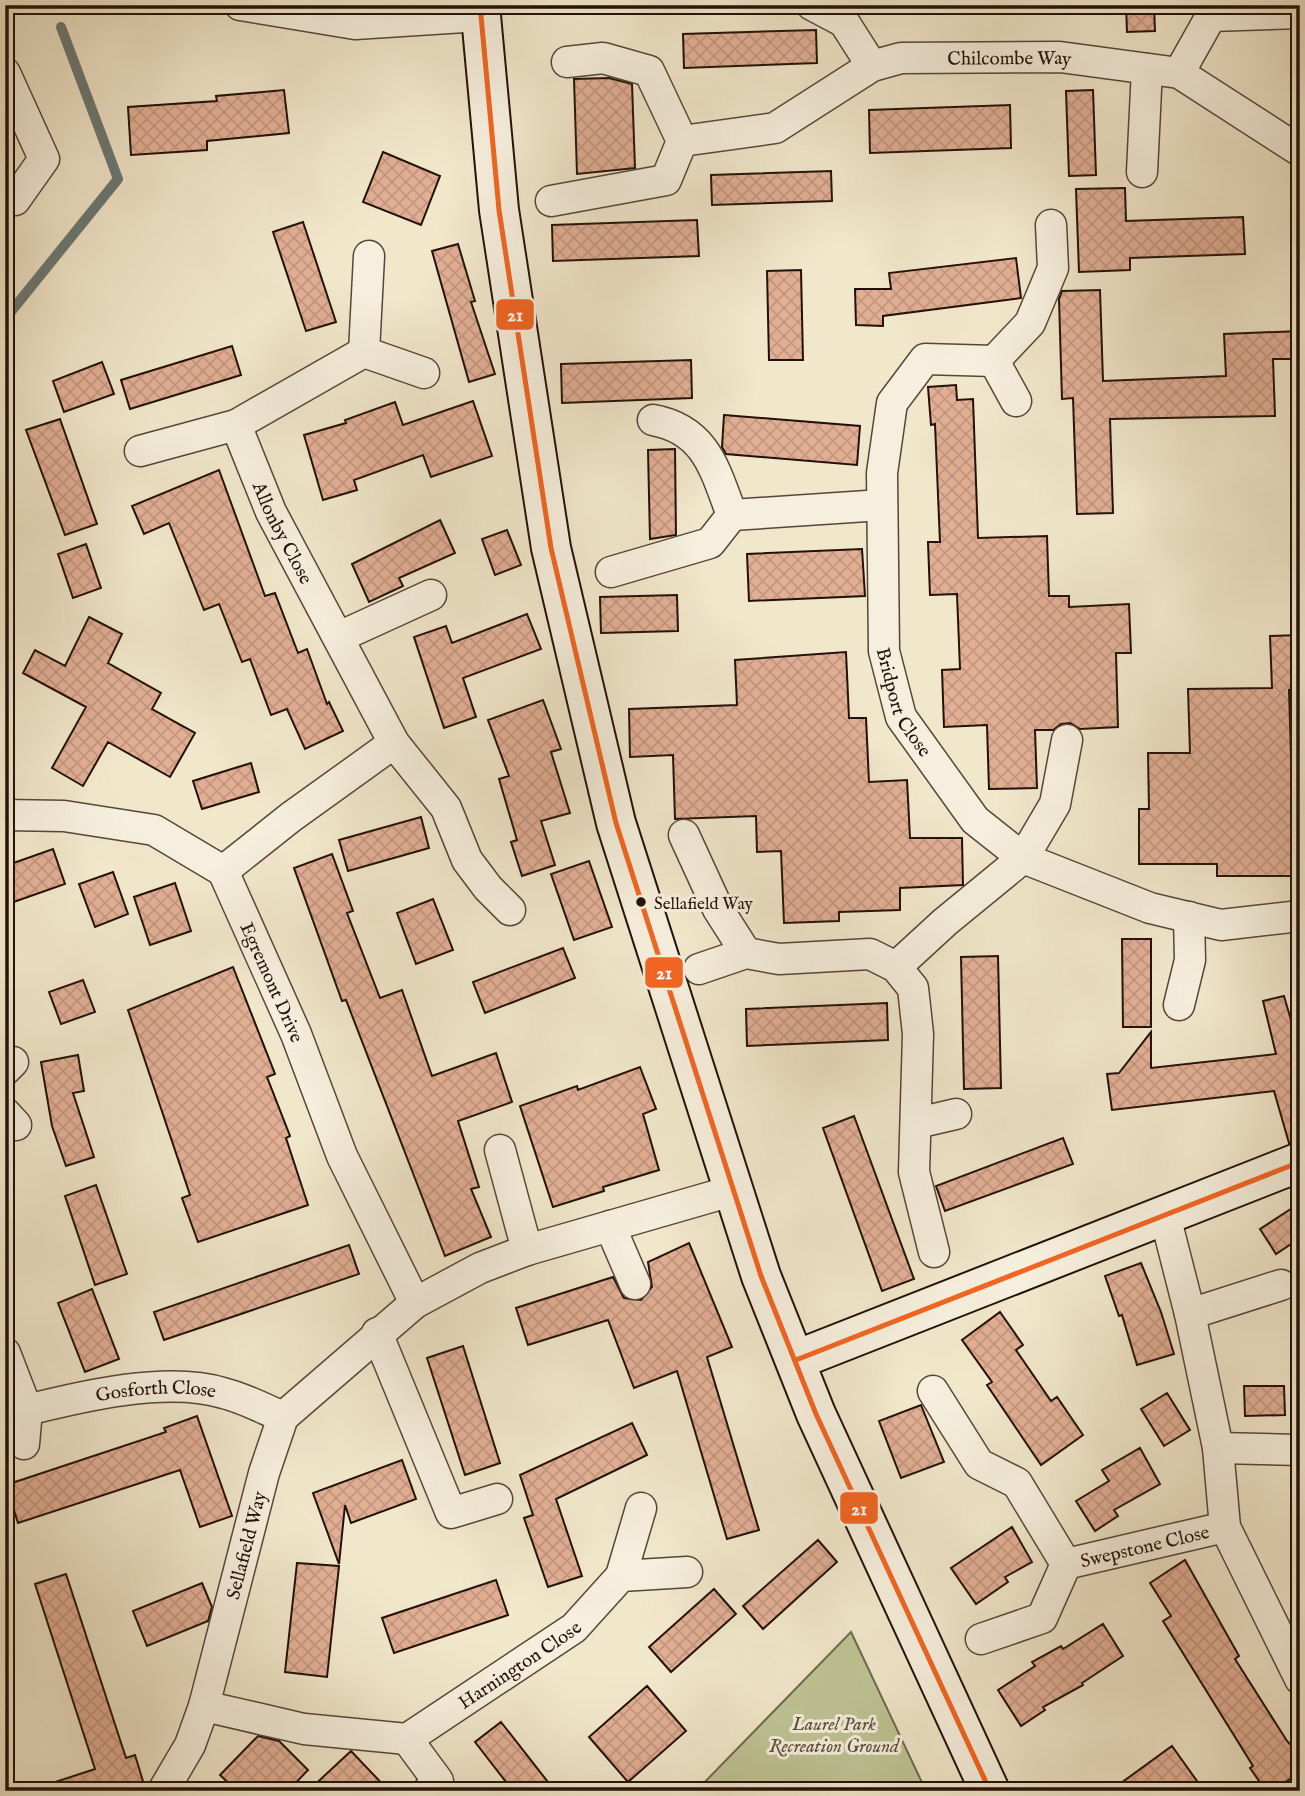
<svg xmlns="http://www.w3.org/2000/svg" width="1305" height="1796" font-family="'IM FELL English',serif">
  <style>
    .green { fill: #bec495; stroke: #706a4f; stroke-width: 2 }
    .lines { fill: none; stroke-linecap: round; stroke-linejoin: round }
    .stream { stroke: #6b7974; stroke-width: 10 }
    .building { fill: url(#building-cross-hatch); stroke: #231109; stroke-width: 2 }
    .street-casing { stroke: #56463a; stroke-width: 33 }
    .secondary-casing { stroke: #231109; stroke-width: 42 }
    .street { stroke: #f6efdd; stroke-width: 30 }
    .secondary { stroke: #f6efdd; stroke-width: 38 }
    .bus-1-casing { stroke: #f6efdd; stroke-width: 10 }
    .bus-1 { stroke: #f26522; stroke-width: 5 }
    .bus-dot { fill: #231109; stroke: #f6efdd; stroke-width: 2.5 }
    .labels { text-anchor: middle; stroke-width: 6; stroke-linejoin: round; paint-order: stroke }
    .bus-label { font-size: 17px; fill: #231109; stroke: #f6efdd; text-anchor: start }
    .street-label { font-size: 19px; fill: #231109; stroke: #f6efdd }
    .park-label { font-size: 19px; font-style: italic; fill: #59503a; stroke: #f6efdd }
    .line-badge { stroke: #f6efdd; stroke-width: 2.5 }
    .badge-label { font-size: 19px; text-anchor: middle; font-weight: bold; fill: #fff }
  </style>
  <defs>
    <pattern id="building-cross-hatch" width="8" height="8" patternUnits="userSpaceOnUse" patternTransform="scale(1.75)"><rect width="8" height="8" fill="#e2af95"/><path d="M0 0l8 8M0 8l8-8" fill="none" stroke="#c2967f"/></pattern>
  </defs>
  <rect width="100%" height="100%" fill="#f1e7cb"/>
  <filter id="stains"><feTurbulence type="fractalNoise" baseFrequency=".00286" numOctaves="4"/><feColorMatrix values="0 0 0 0 .2 0 0 0 0 .09 0 0 0 0 .02 0 0 0 .5 -.17"/></filter>
  <radialGradient id="worn" r=".72"><stop offset=".6" stop-color="#630" stop-opacity="0"/><stop offset="1" stop-color="#630" stop-opacity=".3"/></radialGradient>
  <path class="green" d="M851,1632L926,1791H696Z"/>
  <g class="lines">
    <path class="stream" d="M5,319L118,179L61,27"/>
  </g>
  <path class="building" d="M1126,5H1154L1155,31L1127,32Z
    M816,30L817,63L684,68L683,34Z
    M609,78L632,84L635,168L577,174L574,79Z
    M284,90L289,133L207,141V150L131,155L128,107L217,101L216,96Z
    M1093,90L1096,175L1069,176L1066,91Z
    M1010,105L1011,148L870,153L869,110Z
    M383,152L440,176L421,225L363,202Z
    M831,171L832,201L712,205L711,175Z
    M1125,188L1126,221L1243,217L1245,254L1130,258V270L1079,272L1076,189Z
    M697,220L699,256L553,261L552,225Z
    M303,222L336,322L306,331L273,232Z
    M458,244L475,301L471,302L495,374L469,382L432,251Z
    M1016,258L1021,298L883,316V326L856,325L855,289H891L889,273Z
    M801,270L803,360H769L767,271Z
    M1100,290L1103,381L1226,376L1224,334L1300,331V359H1273L1275,416L1110,419L1113,513L1077,514L1073,398L1062,399L1059,299L1062,291Z
    M232,346L241,375L130,409L121,380Z
    M691,360L692,398L562,403L561,364Z
    M102,362L114,394L64,412L53,381Z
    M956,385L957,400L973,399L978,538L1047,536L1049,596H1069V607L1129,604L1131,653H1116L1118,727L1080,729L1070,723L1061,724L1053,730H1035L1037,788L989,789L987,725L944,727L942,670L960,669L957,594L930,595L928,542H940L935,424L931,425L928,387Z
    M473,401L492,456L431,477L423,455L354,480L357,490L323,500L304,435L346,423L345,420L395,402L403,425Z
    M724,415L860,426L857,465L726,454L722,447Z
    M60,419L97,524L65,535L26,430Z
    M675,449L676,535L650,539L648,450Z
    M219,470L265,596L275,593L298,653L307,649L327,704L329,702L343,731L305,749L287,709L271,715L250,659L242,662L219,604L204,610L169,523L144,534L132,506Z
    M440,520L455,553L399,578L403,586L369,602L352,564Z
    M507,530L521,565L495,575L482,539Z
    M86,544L101,588L73,598L58,554Z
    M862,549L865,596L749,601L747,554Z
    M677,595L678,631L601,633L600,597Z
    M527,614L541,649L463,678L476,717L444,728L414,637L446,626L452,643Z
    M89,617L122,634L108,663L161,693L152,709L195,733L170,777L108,742L83,786L52,768L86,707L23,673L35,650L65,666Z
    M1300,635V689L1289,690L1291,756H1300V876H1217V864H1139V809H1149L1148,753H1190L1188,689L1272,688L1270,636Z
    M846,652L849,718H866L869,782L907,780L910,838H962L963,885L900,888V910L839,912V921L784,923L781,851L757,852L756,816L675,819L673,755L630,757L629,709L737,705L735,660Z
    M543,700L561,749L551,752L570,813L541,821L555,865L522,876L511,842L517,840L499,779L509,776L488,720Z
    M251,763L259,792L202,809L193,781Z
    M421,817L429,848L348,871L339,840Z
    M53,849L65,884L5,905V866Z
    M332,854L353,911L347,913L380,998L402,990L432,1076L496,1053L512,1102L458,1121L479,1187L471,1189L491,1237L445,1256L346,1000L342,1001L294,868Z
    M589,861L612,927L574,940L551,874Z
    M113,872L128,914L95,927L79,884Z
    M175,883L191,931L150,945L134,897Z
    M433,899L453,950L416,964L397,913Z
    M1122,939H1151V1027H1123Z
    M563,948L575,978L485,1013L473,982Z
    M998,956L1001,1088L964,1089L961,957Z
    M233,967L275,1074L267,1077L290,1136L286,1138L308,1205L198,1242L182,1198L190,1195L128,1010Z
    M83,980L95,1012L61,1024L49,992Z
    M1284,996L1300,1051V1141L1289,1143L1274,1091L1112,1110L1107,1074L1119,1073L1151,1032V1068L1276,1054L1263,1001Z
    M887,1003L888,1040L747,1046L746,1009Z
    M78,1055L84,1091L73,1093L94,1157L66,1166L52,1126L41,1062Z
    M640,1067L656,1109L643,1114L659,1170L603,1187L604,1191L553,1207L520,1106L577,1086L578,1090Z
    M854,1116L914,1279L882,1291L823,1128Z
    M1063,1138L1073,1164L945,1211L936,1186Z
    M96,1185L127,1274L95,1285L65,1196Z
    M1300,1203V1238L1276,1254L1260,1229Z
    M689,1243L732,1347L707,1357L759,1530L727,1539L677,1371L634,1388L608,1320L528,1345L516,1308L613,1277L624,1298L641,1300L652,1287L648,1262Z
    M349,1245L359,1274L164,1340L154,1312Z
    M1141,1263L1161,1312L1174,1354L1137,1365L1122,1315L1119,1316L1105,1276Z
    M92,1289L119,1359L85,1372L58,1303Z
    M1000,1312L1023,1345L1016,1350L1051,1401L1057,1397L1083,1435L1041,1465L987,1385L992,1382L962,1340Z
    M463,1346L500,1463L465,1475L427,1358Z
    M1244,1386H1284L1285,1415L1245,1416Z
    M1167,1393L1190,1430L1164,1446L1141,1409Z
    M921,1405L944,1462L901,1478L879,1421Z
    M197,1416L232,1516L200,1527L180,1470L18,1523L6,1485L166,1432L164,1428Z
    M632,1423L647,1455L556,1499L582,1576L548,1587L524,1518L533,1515L520,1475Z
    M1140,1448L1160,1484L1114,1510L1118,1516L1095,1531L1076,1501L1109,1481L1102,1470Z
    M402,1460L416,1499L351,1523L345,1505L339,1564L313,1493Z
    M1012,1527L1032,1562L1005,1577L1008,1582L976,1604L951,1568Z
    M818,1540L837,1562L763,1629L743,1606Z
    M1185,1560L1239,1656L1235,1659L1287,1741L1300,1755V1772L1273,1791H1266L1250,1768L1253,1766L1163,1621L1171,1616L1150,1583Z
    M297,1563L339,1566L327,1677L285,1672Z
    M66,1574L126,1758L135,1755L146,1791H44L43,1786L95,1769L35,1584Z
    M496,1580L508,1615L394,1653L382,1618Z
    M202,1583L212,1607L208,1621L147,1646L133,1611Z
    M714,1589L736,1614L671,1672L649,1647Z
    M1103,1624L1123,1656L1082,1683L1083,1685L1043,1707L1045,1710L1021,1726L998,1690L1035,1666L1032,1662L1061,1646L1063,1649Z
    M647,1686L686,1731L628,1782L589,1737Z
    M501,1722L555,1791H513L475,1742Z
    M258,1736L279,1741L308,1770L288,1791H237L220,1775Z
    M1172,1746L1197,1781L1184,1791H1110Z
    M351,1751L389,1791H308Z"/>
  <g class="lines">
    <defs>
      <g id="street">
        <path d="M240,5L355,24L480,16"/>
        <path d="M812,5L844,22L872,66"/>
        <path id="s1" d="M567,62L603,58L649,71L682,141L775,128L872,66L901,58L1060,57L1179,73L1300,151"/>
        <path d="M5,73L44,159L15,200"/>
        <path d="M1179,73L1211,16L1300,13"/>
        <path d="M1142,172L1147,69"/>
        <path d="M551,201L666,180L682,141"/>
        <path id="s2" d="M1051,225L1053,268L1030,323L994,361L925,359L892,403L882,473L884,651L901,717L975,820L1023,858L1150,908L1221,925L1300,916"/>
        <path d="M364,352L424,373"/>
        <path d="M994,361L1016,401"/>
        <path d="M653,420C707,430 715,471 732,515L882,505"/>
        <path d="M236,425L364,352L369,256"/>
        <path id="s3" d="M140,451L236,425L271,512L394,743L291,817L223,871"/>
        <path d="M611,572L710,543L732,515"/>
        <path d="M339,637L431,595"/>
        <path d="M394,743L446,808L467,860L488,888L510,910"/>
        <path id="s4" d="M5,815L64,816L154,830L223,871L296,1034L342,1156L415,1303"/>
        <path d="M684,835L718,909L746,953"/>
        <path d="M896,967L945,922L1023,858L1055,804L1067,740"/>
        <path d="M699,969L746,953L779,959L870,954L896,967L913,988L918,1034L914,1172L934,1252"/>
        <path d="M1179,1005L1190,960L1189,917"/>
        <path d="M5,1070L13,1062"/>
        <path d="M5,1113L16,1125"/>
        <path d="M917,1123L956,1114"/>
        <path d="M500,1150L527,1250"/>
        <path d="M1165,1216L1190,1314L1218,1448L1225,1527L1300,1679"/>
        <path d="M610,1226L635,1284"/>
        <path d="M1190,1314L1281,1285"/>
        <path d="M377,1333L451,1513L497,1499"/>
        <path id="s5" d="M5,1353L27,1410C83,1396 167,1376 223,1393C244,1398 264,1409 283,1417"/>
        <path id="s6" d="M933,1391L979,1464L1017,1483L1066,1564L1225,1527"/>
        <path d="M24,1444L27,1410"/>
        <path d="M1218,1448L1300,1450"/>
        <path d="M621,1576L641,1508"/>
        <path d="M981,1639L1042,1618L1066,1564"/>
        <path id="s7" d="M204,1706L304,1729L407,1739L574,1628L621,1576L687,1572"/>
        <path d="M407,1739L438,1781L428,1791"/>
        <path id="s8" d="M163,1791L190,1745L204,1706L264,1473L283,1417L415,1303L480,1268L527,1250L735,1190"/>
      </g>
      <path id="secondary" d="M480,5L499,210L551,548L616,823L761,1276L816,1414L990,1791
        M796,1360L1300,1162"/>
    </defs>
    <use href="#street" class="street-casing"/>
    <use href="#secondary" class="secondary-casing"/>
    <use href="#street" class="street"/>
    <use href="#secondary" class="secondary"/>
    <defs>
      <path id="bus-1" d="M480,5L499,210L551,548L616,823L761,1276L816,1414L990,1791
        M796,1360L1300,1162"/>
    </defs>
    <use href="#bus-1" class="bus-1-casing"/>
    <use href="#bus-1" class="bus-1"/>
  </g>
  <circle class="bus-dot" cx="641" cy="902" r="6"/>
  <g class="labels">
    <g class="bus-label">
      <text x="654" y="909">Sellafield Way</text>
    </g>
    <g class="street-label">
      <text dy="7" stroke="none"><textPath href="#s1" startOffset="509">Chilcombe Way</textPath></text>
      <text dy="7" stroke="none"><textPath href="#s3" startOffset="217">Allonby Close</textPath></text>
      <text dy="7" stroke="none"><textPath href="#s2" startOffset="583">Bridport Close</textPath></text>
      <text dy="7" stroke="none"><textPath href="#s4" startOffset="352">Egremont Drive</textPath></text>
      <text dy="7" stroke="none"><textPath href="#s5" startOffset="192">Gosforth Close</textPath></text>
      <text dy="7" stroke="none"><textPath href="#s6" startOffset="304">Swepstone Close</textPath></text>
      <text dy="7" stroke="none"><textPath href="#s8" startOffset="261">Sellafield Way</textPath></text>
      <text dy="7" stroke="none"><textPath href="#s7" startOffset="341">Harnington Close</textPath></text>
    </g>
    <g class="park-label">
      <text x="834" y="1730">Laurel Park<tspan x="834" dy="22">Recreation Ground</tspan></text>
    </g>
  </g>
  <g class="line-badge">
    <rect x="495" y="298" width="40" height="33" rx="7" fill="#f26522"/>
    <rect x="644" y="956" width="40" height="33" rx="7" fill="#f26522"/>
    <rect x="839" y="1491" width="40" height="34" rx="7" fill="#f26522"/>
  </g>
  <g class="badge-label">
    <text x="515" y="321">21</text>
    <text x="664" y="979">21</text>
    <text x="859" y="1515">21</text>
  </g>
  <rect width="1305" height="1796" fill="none" stroke="#f1e7cb" stroke-width="28"/>
  <rect x="7" y="7" width="1291" height="1782" fill="none" stroke="#231109" stroke-width="3.5"/>
  <rect x="14" y="14" width="1277" height="1768" fill="none" stroke="#231109" stroke-width="2"/>
  <rect width="100%" height="100%" filter="url(#stains)"/>
  <rect width="100%" height="100%" fill="url(#worn)"/>
</svg>
